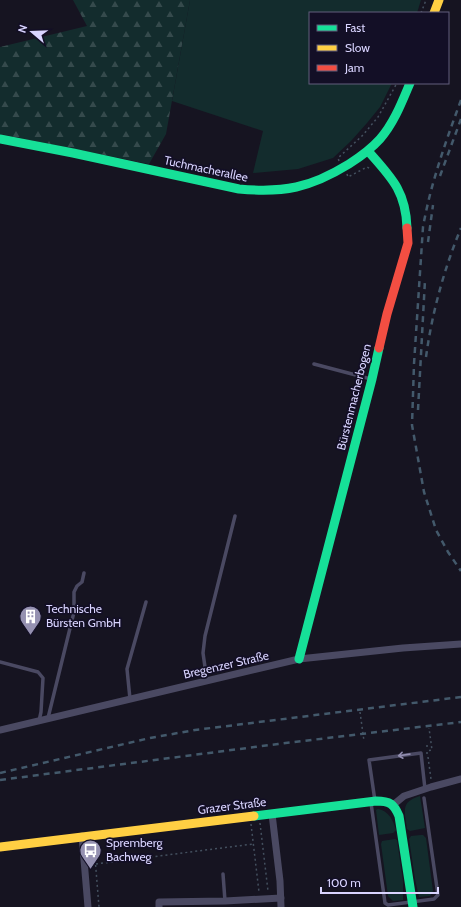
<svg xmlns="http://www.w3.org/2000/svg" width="461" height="907" font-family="Cabin,sans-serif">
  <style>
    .grass { fill: #132c2d }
    .forest { fill: url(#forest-firs) }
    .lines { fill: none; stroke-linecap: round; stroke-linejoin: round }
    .path { stroke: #44505f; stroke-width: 1.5; stroke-dasharray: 2 3; stroke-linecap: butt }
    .lane { stroke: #4a4962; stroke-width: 3.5 }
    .street { stroke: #4a4962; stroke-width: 7 }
    .fast { stroke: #16e098; stroke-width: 9 }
    .slow { stroke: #ffcf43; stroke-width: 9 }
    .jam { stroke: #f24e42; stroke-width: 9 }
    .rail { stroke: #43596b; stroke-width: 2.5; stroke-dasharray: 6 5; stroke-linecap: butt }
    .oneway { stroke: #928eb0 }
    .labels { text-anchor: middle; stroke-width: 3.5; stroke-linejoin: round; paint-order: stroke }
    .street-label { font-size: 12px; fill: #d9d4ff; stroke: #130f26 }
    .poi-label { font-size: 12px; fill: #d9d4ff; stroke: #130f26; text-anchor: start }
  </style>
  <defs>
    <pattern id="forest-firs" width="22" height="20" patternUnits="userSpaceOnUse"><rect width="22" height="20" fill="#132c2d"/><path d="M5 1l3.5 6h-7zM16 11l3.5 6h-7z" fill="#354a4c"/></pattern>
  </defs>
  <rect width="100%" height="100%" fill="#161421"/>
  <path class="grass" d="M190,0H421L417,13H310V83H392L380,107L367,123L351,141L333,158L298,169L253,173L263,131L172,101Z
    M420,796L425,828L410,831L407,829C406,819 401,805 411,800C413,798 417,797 420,796Z
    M378,809C389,811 393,820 396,830L393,833L379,835L376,810Z
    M421,835H423L426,838L433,891L430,896L419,897L415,879L409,839L411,836Z
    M395,839L397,840L403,881V900L393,901L388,896L381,844L382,841Z"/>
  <path class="forest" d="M73,0H190L166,134L149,164L0,134V47L87,26Z"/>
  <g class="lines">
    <path class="path" d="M421,13L426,0
      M339,161L338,158L363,135L378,117L397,83
      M347,174L348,177L367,167L371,169
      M360,712L364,741
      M426,746H431
      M427,754V751L432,750L429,728
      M428,757L431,779
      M260,823L268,891
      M251,824L259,892
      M94,845L99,907
      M96,864L253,844"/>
    <path class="lane" d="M314,364L371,379
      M0,662L38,672L43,678L41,712L39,721
      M207,681L203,653L205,636L235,516
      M130,699L127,669L146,602
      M48,718L74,612V592L77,586L82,582L84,573
      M375,801L369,760L421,753L425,789
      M371,803L385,903L388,905L434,899L438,895L424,798
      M223,874L225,901"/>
    <path class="street" d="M0,730L299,659L403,648L461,644
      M393,805L404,796L431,787L461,779
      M272,814L280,881L281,907
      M82,836L88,907
      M159,907V902L225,901L281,898"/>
    <path class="fast" d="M0,139L73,153L239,189C284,193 310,188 349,164C360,157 371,149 380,139C394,123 402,102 410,83
      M368,151C391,177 406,191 407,228
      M299,659L372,379L379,348
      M254,816L376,801C390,801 394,804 399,816L413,907"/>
    <path class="slow" d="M434,13L439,0
      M0,847L254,816"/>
    <path class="jam" d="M379,348L387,314L408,243L407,228"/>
    <path class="rail" d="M461,100C446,141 431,182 423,227L414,364L412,425L424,492L436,530L448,552L461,571
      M440,176L461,119
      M428,242L433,205
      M426,357C432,313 444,269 461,228
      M418,410L425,280
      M0,773L150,738L195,730L461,697
      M0,780L278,744L461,722"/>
  </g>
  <defs><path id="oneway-shaft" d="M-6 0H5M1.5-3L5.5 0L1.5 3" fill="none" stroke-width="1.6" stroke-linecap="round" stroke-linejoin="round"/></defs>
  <use class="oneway" href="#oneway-shaft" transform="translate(404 755) rotate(172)"/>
  <defs>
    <symbol id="building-pin" viewBox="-11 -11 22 30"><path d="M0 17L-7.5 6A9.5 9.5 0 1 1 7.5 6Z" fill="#9591b1" stroke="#130f26"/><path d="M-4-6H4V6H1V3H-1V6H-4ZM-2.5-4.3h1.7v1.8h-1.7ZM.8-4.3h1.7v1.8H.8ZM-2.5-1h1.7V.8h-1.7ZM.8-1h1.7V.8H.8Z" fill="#fff"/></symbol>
    <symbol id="bus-pin" viewBox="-11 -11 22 30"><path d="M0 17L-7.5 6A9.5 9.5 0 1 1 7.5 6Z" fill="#9591b1" stroke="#130f26"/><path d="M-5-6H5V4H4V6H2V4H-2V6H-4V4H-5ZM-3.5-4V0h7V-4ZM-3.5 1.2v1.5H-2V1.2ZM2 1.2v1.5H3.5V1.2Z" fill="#fff"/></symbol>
  </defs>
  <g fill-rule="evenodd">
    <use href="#building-pin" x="18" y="604" width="25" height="34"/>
    <use href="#bus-pin" x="78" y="838" width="25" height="34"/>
  </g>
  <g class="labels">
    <g class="street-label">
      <text transform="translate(206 169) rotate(12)" y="4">Tuchmacherallee</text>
      <text transform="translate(354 397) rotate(-76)" y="4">Bürstenmacherbogen</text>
      <text transform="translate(226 665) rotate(-13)" y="4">Bregenzer Straße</text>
      <text transform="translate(232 806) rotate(-7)" y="4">Grazer Straße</text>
    </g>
    <g class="poi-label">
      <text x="46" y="613">Technische<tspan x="46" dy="14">Bürsten GmbH</tspan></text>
      <text x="106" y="847">Spremberg<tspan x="106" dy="14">Bachweg</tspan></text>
    </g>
  </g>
  <rect x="309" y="12" width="140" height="72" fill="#130f26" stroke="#625e7d"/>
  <rect x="317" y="25" width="20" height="6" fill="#16e098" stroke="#625e7d"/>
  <text x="345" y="32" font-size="12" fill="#d9d4ff">Fast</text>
  <rect x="317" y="45" width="20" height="6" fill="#ffcf43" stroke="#625e7d"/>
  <text x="345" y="52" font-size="12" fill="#d9d4ff">Slow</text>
  <rect x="317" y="65" width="20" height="6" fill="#f24e42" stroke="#625e7d"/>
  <text x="345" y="72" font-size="12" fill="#d9d4ff">Jam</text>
  <g transform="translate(32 32) rotate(289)" stroke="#130f26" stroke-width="3" paint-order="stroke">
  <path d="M0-3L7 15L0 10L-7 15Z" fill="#d9d4ff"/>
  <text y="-6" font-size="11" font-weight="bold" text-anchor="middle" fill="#d9d4ff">N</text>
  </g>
  <path d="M321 887v6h117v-6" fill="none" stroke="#d9d4ff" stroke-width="2"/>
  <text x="327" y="887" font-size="12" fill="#d9d4ff" stroke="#130f26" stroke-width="3" paint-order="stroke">100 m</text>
</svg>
